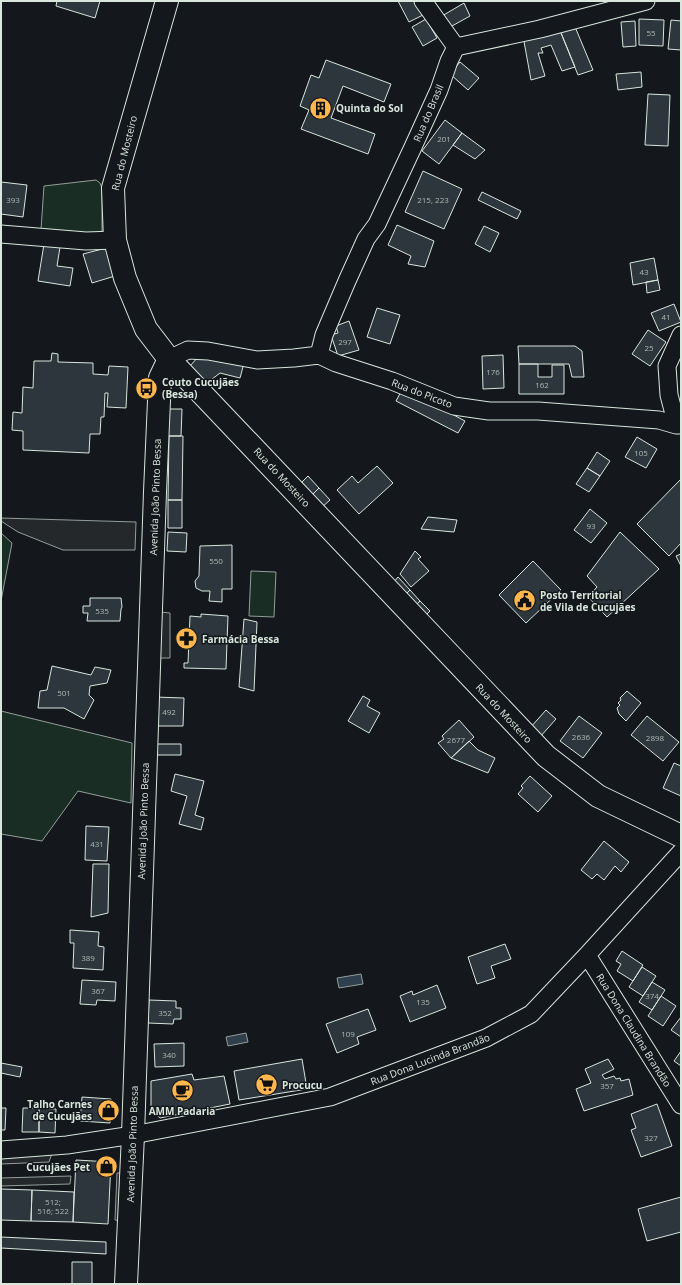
<svg xmlns="http://www.w3.org/2000/svg" width="682" height="1285" font-family="'Open Sans',sans-serif">
  <style>
    .green { fill: #1a2d24; stroke: #939e99 }
    .parking { fill: #24282b; stroke: #939e99 }
    .water { fill: #2f3f4d; stroke: #939e99 }
    .building { fill: #2c363c; stroke: #d8e6dc }
    .lines { fill: none; stroke-linecap: round; stroke-linejoin: round }
    .minor-casing { stroke: #d8e6dc; stroke-width: 19 }
    .major-casing { stroke: #d8e6dc; stroke-width: 24 }
    .minor { stroke: #14181c; stroke-width: 17 }
    .major { stroke: #14181c; stroke-width: 22 }
    .labels { text-anchor: middle; stroke-width: 3; stroke-linejoin: round; paint-order: stroke }
    .number-label { font-size: 8px; fill: #adbab4 }
    .poi-label { font-size: 10px; font-weight: bold; fill: #d8e6dc; stroke: #14181c; text-anchor: start }
    .street-label { font-size: 10px; fill: #d8e6dc; stroke: #14181c }
  </style>
  <rect width="100%" height="100%" fill="#14181c"/>
  <path class="green" d="M96,180L100,183L102,188V235L41,229L44,186Z
    M1,533L12,543L1,601Z
    M251,571L276,572L274,617L249,616Z
    M1,711L132,743L131,803L78,791L42,841L1,834Z"/>
  <path class="parking" d="M1,518L136,522L135,550H63L18,532L1,521Z
    M161,612L170,613V658H159Z
    M52,1153L49,1162L1,1164V1156Z
    M117,1173H122L120,1221L115,1220Z
    M71,1176L70,1184L1,1186V1178Z"/>
  <path class="water" d="M361,974L363,984L339,988L337,978Z
    M246,1033L248,1042L228,1046L226,1037Z"/>
  <path class="building" d="M57,1H100L95,18L56,6Z
    M398,1H416L423,15L409,22Z
    M464,3L470,16L452,26L442,16Z
    M426,19L437,38L423,46L412,27Z
    M639,19L664,20L663,46L639,45Z
    M671,20L681,21V50L668,49Z
    M635,21L636,46L623,47L621,22Z
    M573,22L593,70L578,75L559,28Z
    M559,28L575,67L562,71L551,45L541,48L543,53H538L545,76L531,80L523,36Z
    M326,60L391,84L384,102L343,86L331,118L375,134L368,154L301,129L309,110L300,106L311,75L319,78Z
    M460,62L479,78L468,90L450,74Z
    M641,72L642,87L618,90L616,74Z
    M648,94L670,95L668,146L645,145Z
    M445,120L462,133L439,164L422,151Z
    M462,133L485,150L475,159L453,145Z
    M423,171L462,189L444,229L405,212Z
    M1,182L27,185L23,217L1,214Z
    M482,192L521,211L517,219L478,200Z
    M397,225L434,241L425,267L408,264L411,256L388,245Z
    M484,226L499,233L490,252L475,244Z
    M44,244L60,247L57,266L73,268L70,286L38,281Z
    M106,248L115,276L92,283L83,254Z
    M654,258L658,280L633,285L630,263Z
    M658,280L660,290L647,293L646,282Z
    M674,304L681,322L659,331L651,313Z
    M377,308L400,315L390,344L367,337Z
    M349,321L359,350L338,356L331,335L338,333L336,326Z
    M648,330L666,342L650,366L632,354Z
    M518,346H575L582,351L584,377H572L569,364H519Z
    M52,353L58,354V362L93,363V374L108,375L109,366L128,367L126,408L107,407L108,393H105L104,417H101L100,434H90L89,453L23,450V431L12,430L13,412L22,413L23,387L33,388L34,361H51Z
    M503,355L504,388L483,389L482,356Z
    M199,356L244,363L240,378L220,373L207,383L189,367Z
    M519,364H538V377H552V365H564V394H519Z
    M403,388L465,421L458,433L396,401Z
    M168,409H182L181,436H167Z
    M169,436H183L182,500H168Z
    M637,437L657,449L646,468L625,457Z
    M597,452L610,461L600,476L587,468Z
    M377,466L393,483L359,514L337,490L352,476L358,483Z
    M587,468L600,476L589,492L576,484Z
    M308,476L319,488L311,496L300,484Z
    M681,479V543L669,556L637,524Z
    M319,488L330,500L321,508L311,496Z
    M168,500H182V528H168Z
    M590,509L607,523L591,543L574,530Z
    M428,517L457,520L454,532L421,529Z
    M168,532L187,533L186,552L167,551Z
    M620,532L659,569L607,617L588,597L597,587L587,576Z
    M232,545V589H222V602L209,601L210,591H202L196,588L195,581L199,576L200,546Z
    M415,551L421,557L418,559L429,571L411,587L400,574Z
    M681,554V566L676,556Z
    M533,561L561,590L526,623L499,595Z
    M398,577L410,590L401,599L390,587Z
    M410,590L420,601L411,610L401,599Z
    M90,598H121L122,607L121,609L120,621H87L88,613H83V606H90Z
    M420,601L430,611L421,620L411,610Z
    M201,614L228,616L226,669L184,668V663H188L190,616L201,617Z
    M244,619L257,622L254,691L239,687Z
    M52,666L91,675L95,667L111,670L107,683L90,686L89,695L94,700L84,719L64,708H38L40,691L47,690Z
    M627,691L641,703L626,721L619,714L617,708L620,705L618,703L621,700L620,698Z
    M363,696L370,700L367,706L380,713L369,733L348,721Z
    M154,697L184,698L183,726H153Z
    M546,710L556,719L540,737L530,728Z
    M579,716L602,733L583,758L560,741Z
    M647,716L679,742L663,761L631,735Z
    M459,720L474,737L451,758L438,743L444,739L442,736Z
    M469,741L478,750L495,758L488,773L451,758Z
    M154,744H181V755H154Z
    M674,763L681,766V796L663,788Z
    M175,774L204,781L195,815L204,818L201,830L179,824L187,796L171,791Z
    M530,776L552,796L538,812L518,794L523,788L521,786Z
    M86,826L109,827L107,861L85,860Z
    M604,841L629,862L621,872L615,866L604,880L597,874L592,879L581,870Z
    M93,864H109L108,913L91,917Z
    M70,930L99,932L98,946L104,947L103,970L73,968L74,943H70Z
    M505,944L511,959L491,966L495,978L477,984L468,957Z
    M622,951L643,965L633,981L617,971L621,964L616,961Z
    M642,967L656,976L643,996L629,987Z
    M82,980L116,982L115,1001L97,1000L96,1005L80,1004Z
    M652,982L665,990L652,1010L639,1002Z
    M437,985L446,1008L410,1022L400,996L412,991L413,995Z
    M661,996L676,1006L663,1026L648,1016Z
    M149,1000L176,1001V1008H181V1019H174L173,1024L148,1023Z
    M368,1009L376,1030L357,1037L359,1044L337,1053L326,1024Z
    M681,1017V1037L671,1030Z
    M184,1043V1066L155,1067L154,1044Z
    M681,1051V1066L674,1061Z
    M302,1059L307,1089L239,1100L234,1071Z
    M608,1059L614,1069L602,1075L605,1079L614,1076L616,1079L620,1078L621,1081L629,1079L633,1095L584,1111L576,1089L591,1083L585,1069Z
    M1,1063L22,1067L20,1077L1,1073Z
    M192,1074L194,1080L224,1076L230,1104L160,1118L151,1110V1081Z
    M82,1097L111,1099L110,1123L80,1121Z
    M657,1104L672,1146L641,1157L631,1130L636,1128L631,1114Z
    M1,1108H6L5,1130H1Z
    M23,1108H39V1132H22Z
    M39,1108L56,1109L55,1133L39,1132Z
    M76,1160L111,1162L108,1224L73,1222Z
    M1,1189L32,1190L31,1221L1,1220Z
    M32,1190L74,1192L73,1222L31,1221Z
    M681,1197V1232L647,1241L638,1209Z
    M1,1237L106,1242V1254L1,1248Z
    M72,1262H92V1284H72Z"/>
  <g class="lines">
    <defs>
      <path id="minor" d="M423,1L456,47
        M1,234L86,241L115,240
        M319,355L324,335L347,281L366,239L377,224L413,147L439,90L449,61L456,47L540,29L646,1
        M169,359L188,350L208,351L257,360L294,358L319,355L336,363L392,381L454,406L489,411H538L659,420L676,425H681
        M676,425L674,414L669,395L667,366L681,335
        M587,955L681,1105
        M1,1150L67,1145L133,1135L330,1097L486,1038L531,1014L587,955L681,852"/>
      <path id="major" d="M167,1L113,188L115,240L125,278L146,329L169,359L546,756L598,796L681,836
        M126,1284L133,1135L155,492L160,378L169,359"/>
    </defs>
    <use href="#minor" class="minor-casing"/>
    <use href="#major" class="major-casing"/>
    <use href="#minor" class="minor"/>
    <use href="#major" class="major"/>
  </g>
  <defs>
    <symbol id="building-disc" viewBox="-11 -11 22 22"><circle r="9.5" fill="#ffb74d" stroke="#14181c"/><path d="M-4-6H4V6H1V3H-1V6H-4ZM-2.5-4.3h1.7v1.8h-1.7ZM.8-4.3h1.7v1.8H.8ZM-2.5-1h1.7V.8h-1.7ZM.8-1h1.7V.8H.8Z" fill="#111"/></symbol>
    <symbol id="bus-disc" viewBox="-11 -11 22 22"><circle r="9.5" fill="#ffb74d" stroke="#14181c"/><path d="M-5-6H5V4H4V6H2V4H-2V6H-4V4H-5ZM-3.5-4V0h7V-4ZM-3.5 1.2v1.5H-2V1.2ZM2 1.2v1.5H3.5V1.2Z" fill="#111"/></symbol>
    <symbol id="civic-disc" viewBox="-11 -11 22 22"><circle r="9.5" fill="#ffb74d" stroke="#14181c"/><path d="M-.6-6.5H3V-4.5H.6V-3L4-1V1h2V6H-6V1h2V-1L-.6-3ZM-1.2 2.5V6h2.4V2.5Z" fill="#111"/></symbol>
    <symbol id="pharmacy-disc" viewBox="-11 -11 22 22"><circle r="9.5" fill="#ffb74d" stroke="#14181c"/><path d="M-2-6h4v4h4v4h-4v4h-4v-4h-4v-4h4Z" fill="#111"/></symbol>
    <symbol id="supermarket-disc" viewBox="-11 -11 22 22"><circle r="9.5" fill="#ffb74d" stroke="#14181c"/><path d="M-6-5.5h2.5l.6 2H6L4.5 2H-2.5L-4.4-4H-6ZM-1.5 3.2a1.3 1.3 0 1 0 .1 0ZM3 3.2a1.3 1.3 0 1 0 .1 0Z" fill="#111"/></symbol>
    <symbol id="cafe-disc" viewBox="-11 -11 22 22"><circle r="9.5" fill="#ffb74d" stroke="#14181c"/><path d="M-5.5-4.5H6V0H3Q3 3.5 0 3.5H-2.5Q-5.5 3.5-5.5 0ZM3-3.2v2h1.7v-2ZM-6 4.5H4V6H-6Z" fill="#111"/></symbol>
    <symbol id="shop-disc" viewBox="-11 -11 22 22"><circle r="9.5" fill="#ffb74d" stroke="#14181c"/><path d="M-5-2.5h2.3a2.7 3.5 0 0 1 5.4 0H5L5.5 6h-11ZM-1.5-2.5h3a1.5 2.3 0 0 0-3 0Z" fill="#111"/></symbol>
  </defs>
  <g fill-rule="evenodd">
    <use href="#building-disc" x="308" y="96" width="25" height="25"/>
    <use href="#bus-disc" x="134" y="376" width="25" height="25"/>
    <use href="#civic-disc" x="512" y="588" width="25" height="25"/>
    <use href="#pharmacy-disc" x="174" y="626" width="25" height="25"/>
    <use href="#supermarket-disc" x="254" y="1072" width="25" height="25"/>
    <use href="#cafe-disc" x="170" y="1078" width="25" height="25"/>
    <use href="#shop-disc" x="96" y="1098" width="25" height="25"/>
    <use href="#shop-disc" x="94" y="1154" width="25" height="25"/>
  </g>
  <g class="labels">
    <g class="number-label">
      <text x="651" y="36">55</text>
      <text x="444" y="142">201</text>
      <text x="13" y="203">393</text>
      <text x="433" y="203">215, 223</text>
      <text x="644" y="275">43</text>
      <text x="666" y="320">41</text>
      <text x="345" y="345">297</text>
      <text x="649" y="351">25</text>
      <text x="493" y="375">176</text>
      <text x="542" y="388">162</text>
      <text x="641" y="456">105</text>
      <text x="591" y="529">93</text>
      <text x="216" y="564">550</text>
      <text x="102" y="614">535</text>
      <text x="64" y="696">501</text>
      <text x="169" y="715">492</text>
      <text x="581" y="740">2636</text>
      <text x="655" y="741">2898</text>
      <text x="456" y="743">2677</text>
      <text x="97" y="847">431</text>
      <text x="88" y="961">389</text>
      <text x="98" y="994">367</text>
      <text x="652" y="999">374</text>
      <text x="423" y="1005">135</text>
      <text x="165" y="1016">352</text>
      <text x="348" y="1037">109</text>
      <text x="169" y="1058">340</text>
      <text x="607" y="1089">357</text>
      <text x="651" y="1141">327</text>
      <text x="53" y="1205">512;<tspan x="53" dy="9">516; 522</tspan></text>
    </g>
    <g class="poi-label">
      <text x="336" y="112">Quinta do Sol</text>
      <text x="162" y="386">Couto Cucujães<tspan x="162" dy="12">(Bessa)</tspan></text>
      <text x="540" y="599">Posto Territorial<tspan x="540" dy="12">de Vila de Cucujães</tspan></text>
      <text x="202" y="643">Farmácia Bessa</text>
      <text x="282" y="1089">Procucu</text>
      <text x="92" y="1108" text-anchor="end">Talho Carnes<tspan x="92" dy="12">de Cucujães</tspan></text>
      <text x="182" y="1115" text-anchor="middle">AMM Padaria</text>
      <text x="90" y="1171" text-anchor="end">Cucujães Pet</text>
    </g>
    <g class="street-label">
      <text transform="translate(428 113) rotate(-67)" y="4">Rua do Brasil</text>
      <text transform="translate(124 153) rotate(-76)" y="4">Rua do Mosteiro</text>
      <text transform="translate(422 393) rotate(21)" y="4">Rua do Picoto</text>
      <text transform="translate(282 477) rotate(47)" y="4">Rua do Mosteiro</text>
      <text transform="translate(155 497) rotate(-88)" y="4">Avenida João Pinto Bessa</text>
      <text transform="translate(504 713) rotate(47)" y="4">Rua do Mosteiro</text>
      <text transform="translate(143 821) rotate(-88)" y="4">Avenida João Pinto Bessa</text>
      <text transform="translate(634 1030) rotate(58)" y="4">Rua Dona Claudina Brandão</text>
      <text transform="translate(430 1059) rotate(-21)" y="4">Rua Dona Lucinda Brandão</text>
      <text transform="translate(132 1144) rotate(-88)" y="4">Avenida João Pinto Bessa</text>
    </g>
  </g>
  <rect width="682" height="1285" fill="none" stroke="#d8e6dc" stroke-width="4"/>
</svg>
